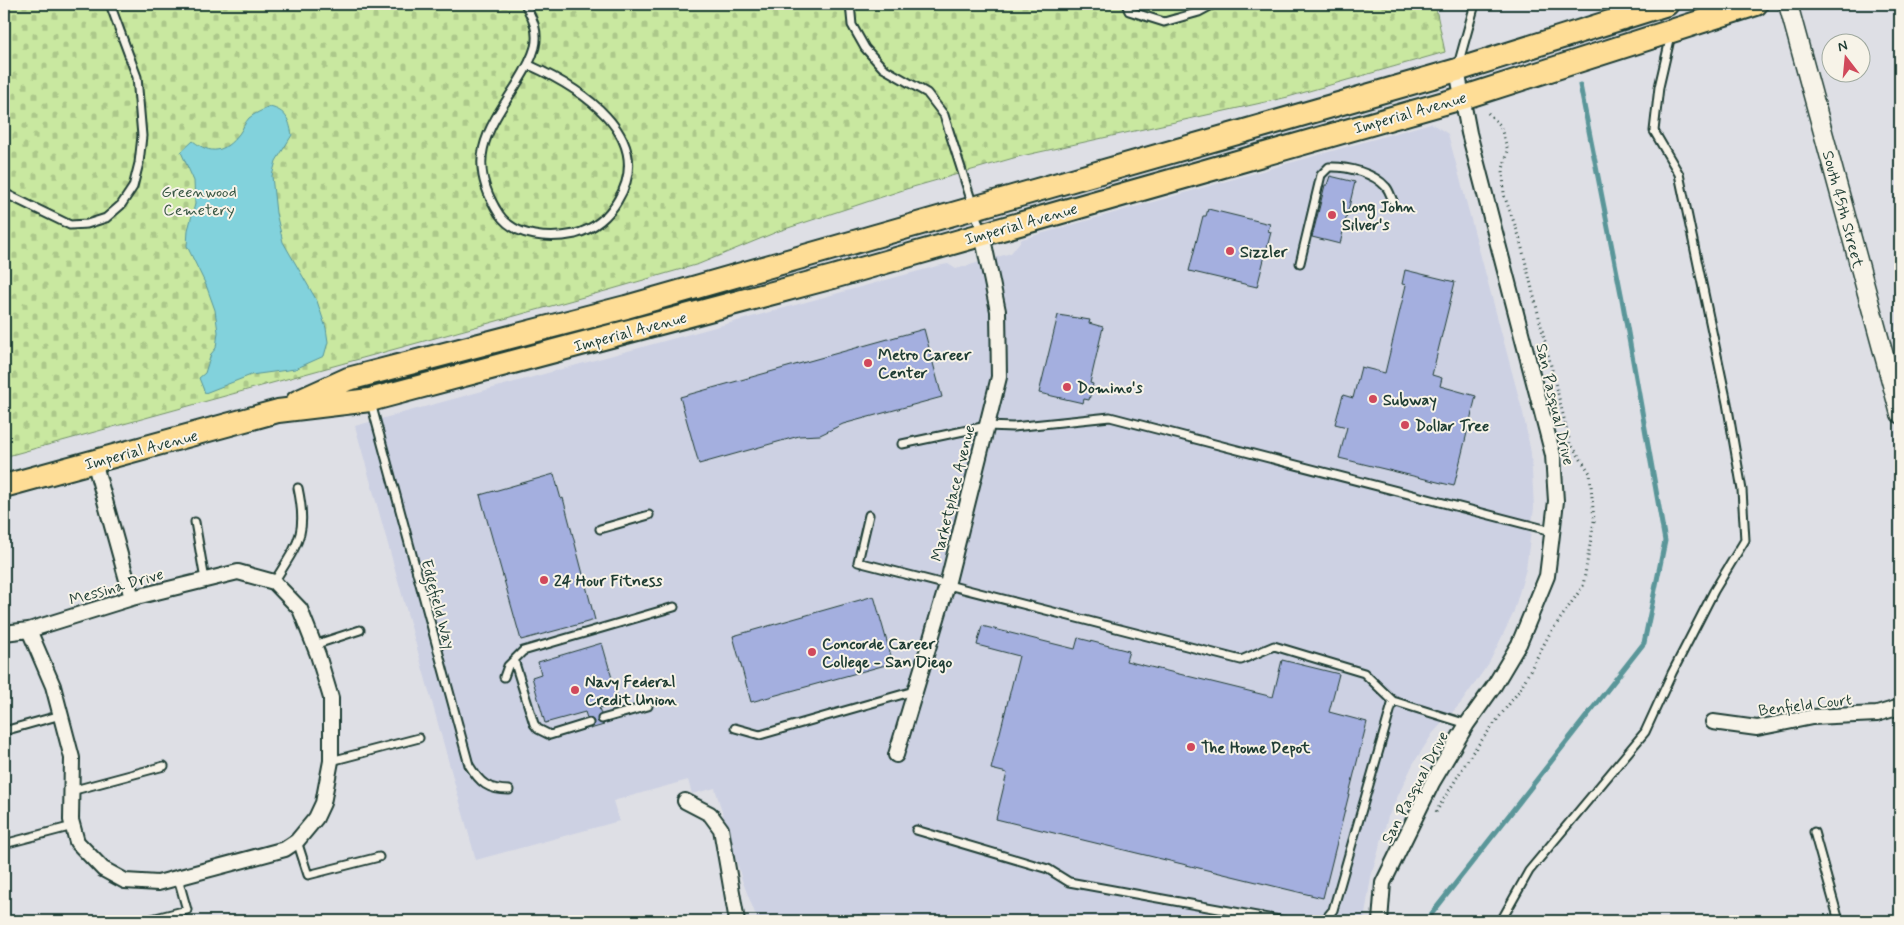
<svg xmlns="http://www.w3.org/2000/svg" width="1904" height="925" font-family="Mynerve,sans-serif">
  <style>
    .built { fill: #cdd1e3 }
    .cemetery { fill: url(#cemetery-stones); stroke: #74926a }
    .water { fill: #82d2dc; stroke: #5a9699 }
    .lines { fill: none; stroke-linecap: round; stroke-linejoin: round }
    .stream { stroke: #5a9699; stroke-width: 5 }
    .building { fill: #a4afdf; stroke: #1f3d34 }
    .service-casing { stroke: #1f3d34; stroke-width: 11 }
    .minor-casing { stroke: #1f3d34; stroke-width: 18 }
    .tertiary-casing { stroke: #1f3d34; stroke-width: 21 }
    .primary-casing { stroke: #1f3d34; stroke-width: 26 }
    .path { stroke: #1f3d34; stroke-width: 3; stroke-dasharray: 1 4; stroke-linecap: butt }
    .service { stroke: #f7f3e8; stroke-width: 7 }
    .minor { stroke: #f7f3e8; stroke-width: 14 }
    .tertiary { stroke: #f7f3e8; stroke-width: 18 }
    .primary { stroke: #fedd96; stroke-width: 22 }
    .poi-dot { fill: #d1495b; stroke: #f7f3e8; stroke-width: 2 }
    .labels { text-anchor: middle; stroke-width: 4; stroke-linejoin: round; paint-order: stroke }
    .street-label { font-size: 16px; fill: #1f3d34; stroke: #f7f3e8 }
    .park-label { font-size: 16px; fill: #385744; stroke: #f7f3e8 }
    .poi-label { font-size: 16px; font-weight: bold; fill: #1f3d34; stroke: #f7f3e8; text-anchor: start }
  </style>
  <defs>
    <pattern id="cemetery-stones" width="16" height="16" patternUnits="userSpaceOnUse" patternTransform="scale(1.25)"><rect width="16" height="16" fill="#c9e8a0"/><path d="M2 7V4a2 2 0 0 1 4 0v3zM10 15v-3a2 2 0 0 1 4 0v3z" fill="#acc88a"/></pattern>
  </defs>
  <rect width="100%" height="100%" fill="#dedfe5"/>
  <filter id="ink" filterUnits="userSpaceOnUse"><feTurbulence type="fractalNoise" baseFrequency=".02" numOctaves="2"/><feDisplacementMap in="SourceGraphic" scale="10" xChannelSelector="R" yChannelSelector="G"/><feConvolveMatrix kernelMatrix="1 2 1 2 8 2 1 2 1" color-interpolation-filters="sRGB"/></filter>
  <g filter="url(#ink)">
    <path class="built" d="M1431,123L1448,134L1523,413L1531,453L1534,508L1526,569L1513,614L1489,663L1461,703L1433,733L1413,764L1388,817L1371,877L1364,921H758L742,880L715,788L692,794L688,780L613,801L619,821L476,860L355,426L937,266L948,264L956,269L1011,253L1022,239Z"/>
    <path class="cemetery" d="M4,4H1435L1445,52L1288,97L1017,157L906,189L779,231L699,264L609,290L4,457Z"/>
    <path class="water" d="M270,107C286,111 289,119 292,135L276,161L272,176L276,213L283,242L317,301L326,328L328,342L324,356L295,369L251,375L205,393L199,378L205,373L211,354L216,348L218,332L215,310L206,285L187,246L188,230L195,204L194,181L181,152L193,141C211,155 224,153 239,134C243,129 245,122 249,118C255,113 263,110 270,107Z"/>
    <g class="lines">
      <path class="stream" d="M1426,921L1644,643L1665,541L1622,299L1580,85"/>
    </g>
    <path class="building" d="M1330,176L1355,182L1340,244L1312,237L1325,185H1327Z
      M1208,209L1270,224L1268,231L1271,232L1257,287L1189,271L1203,216H1206Z
      M1405,270L1455,282L1432,375L1442,378L1440,386L1476,396L1454,486L1339,458L1347,427L1335,424L1343,395L1353,398L1361,367L1385,373L1406,285L1402,284Z
      M1058,315L1090,320L1089,323L1103,327L1090,383L1093,384L1089,400L1084,399L1083,403L1039,393Z
      M924,329L942,397L843,424L820,435L799,436L699,464L680,397Z
      M554,474L561,499L563,498L595,620L521,640L480,495Z
      M874,596L893,663L751,702L733,636Z
      M982,626L1075,649L1078,638L1129,651L1126,661L1273,697L1282,660L1339,674L1329,712L1367,722L1323,898L996,819L1007,773L991,769L1019,656L977,645Z
      M602,643L619,703L599,708L601,714L597,721L604,725L590,729L594,721L587,718L585,712L545,723L532,677L541,674L538,662Z"/>
    <g class="lines">
      <defs>
        <path id="service" d="M525,4C532,18 539,30 535,47C531,62 523,74 515,87C485,133 466,162 499,214C515,238 551,239 575,234C594,229 609,216 618,200C657,135 578,87 529,65
          M850,4L852,25L865,48L883,68L927,93L944,115L981,231
          M1126,4L1129,11L1164,22L1199,12L1214,4
          M1458,65L1475,4
          M4,193L70,225L87,224L106,218L121,205L133,187L139,163L142,136L137,77L110,4
          M1300,263L1321,175L1329,167C1347,166 1374,173 1386,187C1389,190 1391,197 1393,201
          M371,403L469,765C480,783 488,790 509,790
          M902,444L987,426L1013,427L1110,417L1552,531
          M869,515L858,562L1241,660L1274,646L1364,673L1393,701L1467,724
          M195,522L205,580
          M600,529L649,515
          M274,582C298,543 308,535 298,488
          M314,645L360,630
          M514,660L534,724L538,729L550,735L589,723
          M504,677L508,666L523,651L674,607
          M602,719L648,706
          M735,728L760,735L914,691
          M4,731L61,715
          M331,761L419,738
          M71,791L164,766
          M916,830L1048,869L1069,882L1285,921
          M1814,832L1839,921
          M297,841L308,875L379,857
          M4,844L73,826
          M144,921L187,910L178,878
          M1324,921L1333,910L1393,701
          M1501,921L1529,871L1645,732L1672,673L1714,591L1745,540L1742,490L1727,403L1679,174L1654,131L1659,87L1671,35"/>
        <path id="minor" d="M94,461L132,598
          M4,633L29,630L132,598L238,572L274,582L300,609L318,655L331,698V761L323,803L316,818L297,841L285,849L158,883L125,881L103,869L77,842L71,820L72,758L53,686L29,630
          M1713,722L1757,728L1812,717L1877,714L1900,707
          M896,755L947,585L999,377L998,311L982,234
          M685,801L710,814L721,829L737,921
          M1380,921L1383,883L1432,783L1467,724L1494,686L1519,644L1547,576L1556,501L1553,455L1469,133L1457,70"/>
        <path id="tertiary" d="M1788,4L1900,414"/>
        <path id="primary" d="M297,402L348,379L626,307L1220,138L1457,70L1667,4
          M4,486L278,411L370,400L833,277L1462,98L1756,4"/>
      </defs>
      <use href="#service" class="service-casing"/>
      <use href="#minor" class="minor-casing"/>
      <use href="#tertiary" class="tertiary-casing"/>
      <use href="#primary" class="primary-casing"/>
      <path class="path" d="M1436,812L1472,753L1519,691L1549,635L1583,586L1594,521L1590,473L1570,443L1519,236L1504,195L1503,169L1508,151L1500,125L1486,111
        M858,915L860,921"/>
      <use href="#service" class="service"/>
      <use href="#minor" class="minor"/>
      <use href="#tertiary" class="tertiary"/>
      <use href="#primary" class="primary"/>
    </g>
  </g>
  <g class="poi-dot">
    <circle cx="1332" cy="215" r="5"/>
    <circle cx="1230" cy="251" r="5"/>
    <circle cx="868" cy="363" r="5"/>
    <circle cx="1067" cy="387" r="5"/>
    <circle cx="1373" cy="399" r="5"/>
    <circle cx="1405" cy="425" r="5"/>
    <circle cx="544" cy="580" r="5"/>
    <circle cx="812" cy="652" r="5"/>
    <circle cx="575" cy="690" r="5"/>
    <circle cx="1191" cy="747" r="5"/>
  </g>
  <g class="labels">
    <g class="street-label">
      <text transform="translate(1410 112) rotate(-16)" y="6">Imperial Avenue</text>
      <text transform="translate(1844 209) rotate(75)" y="6">South 45th Street</text>
      <text transform="translate(1021 223) rotate(-16)" y="6">Imperial Avenue</text>
      <text transform="translate(630 331) rotate(-15)" y="6">Imperial Avenue</text>
      <text transform="translate(1556 404) rotate(77)" y="6">San Pasqual Drive</text>
      <text transform="translate(141 449) rotate(-15)" y="6">Imperial Avenue</text>
      <text transform="translate(952 493) rotate(-76)" y="6">Marketplace Avenue</text>
      <text transform="translate(116 586) rotate(-16)" y="6">Messina Drive</text>
      <text transform="translate(439 604) rotate(75)" y="6">Edgefield Way</text>
      <text transform="translate(1805 704) rotate(-7)" y="6">Benfield Court</text>
      <text transform="translate(1414 787) rotate(-62)" y="6">San Pasqual Drive</text>
    </g>
    <g class="park-label">
      <text x="199" y="197">Greenwood<tspan x="199" dy="18">Cemetery</tspan></text>
    </g>
    <g class="poi-label">
      <text x="1342" y="212">Long John<tspan x="1342" dy="18">Silver's</tspan></text>
      <text x="1240" y="257">Sizzler</text>
      <text x="878" y="360">Metro Career<tspan x="878" dy="18">Center</tspan></text>
      <text x="1077" y="393">Domino's</text>
      <text x="1383" y="405">Subway</text>
      <text x="1415" y="431">Dollar Tree</text>
      <text x="554" y="586">24 Hour Fitness</text>
      <text x="822" y="649">Concorde Career<tspan x="822" dy="18">College - San Diego</tspan></text>
      <text x="585" y="687">Navy Federal<tspan x="585" dy="18">Credit Union</tspan></text>
      <text x="1201" y="753">The Home Depot</text>
    </g>
  </g>
  <rect width="1904" height="925" fill="none" stroke="#f7f3e8" stroke-width="20"/>
  <rect x="10" y="10" width="1884" height="905" fill="none" stroke="#1f3d34" stroke-width="2" filter="url(#ink)"/>
  <g transform="translate(1846 58) rotate(344)"><circle r="24" fill="#f7f3e8" stroke="#a1aaa0"/>
  <path d="M0-4L9 19L0 12L-9 19Z" fill="#d1495b"/>
  <text y="-8" font-size="14" font-weight="bold" text-anchor="middle" fill="#1f3d34">N</text>
  </g>
</svg>
